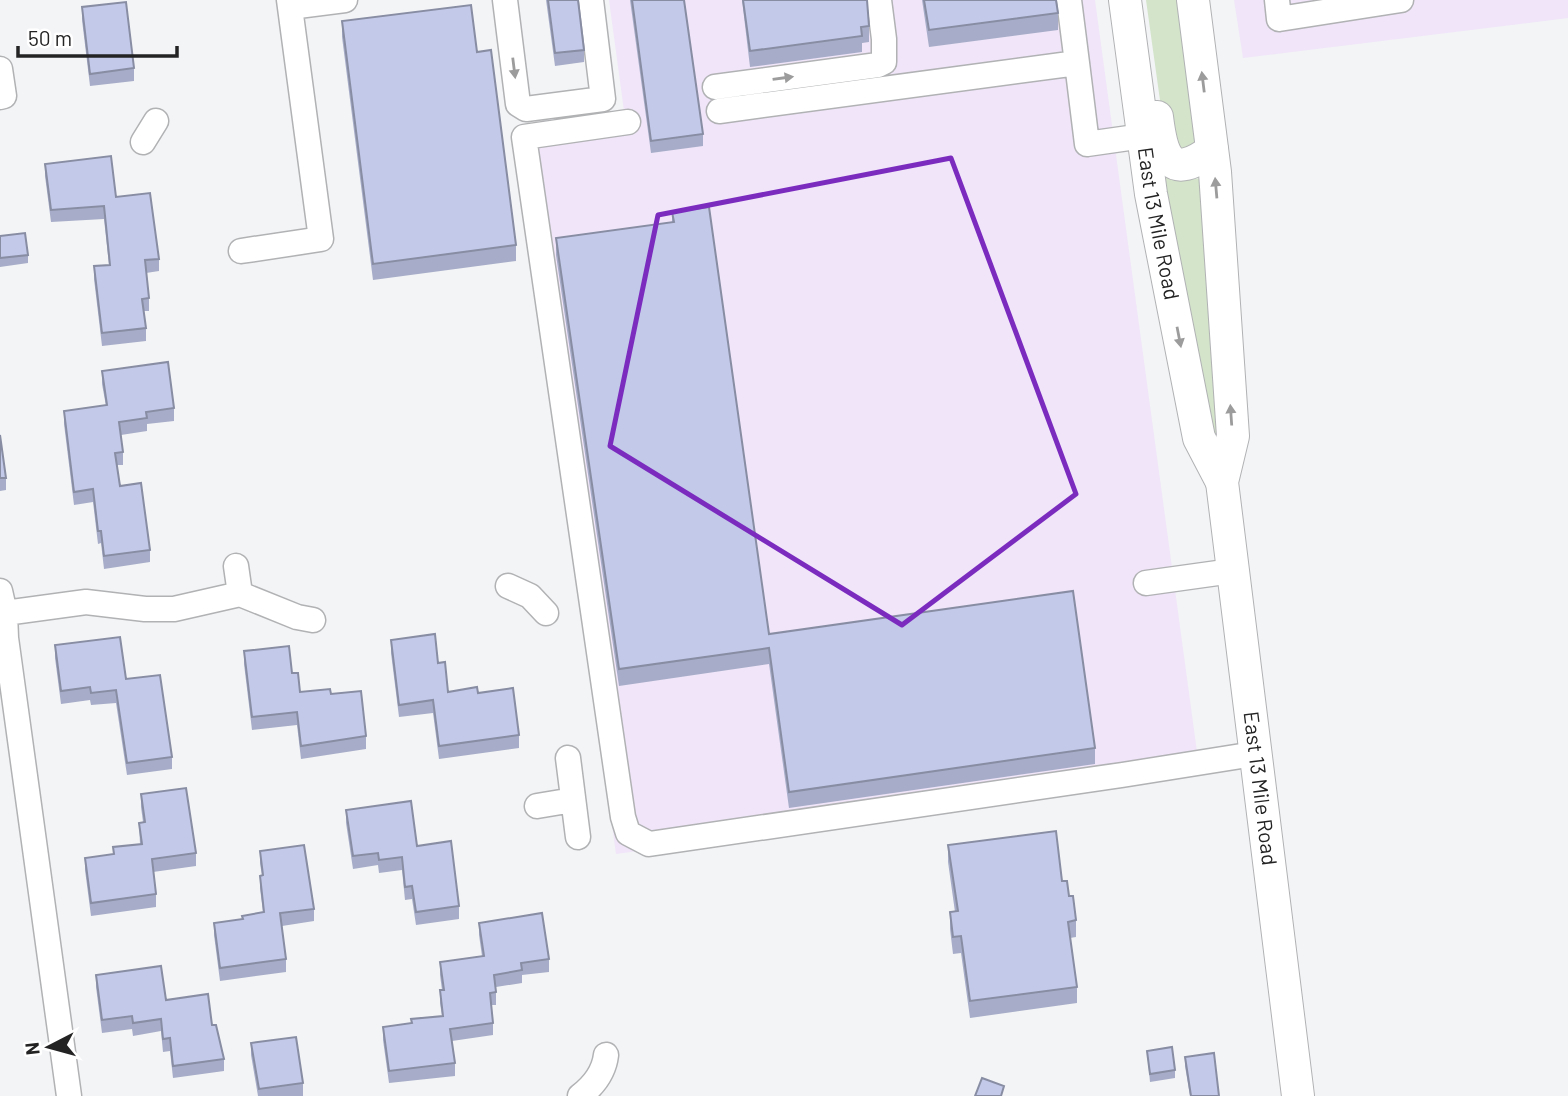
<svg xmlns="http://www.w3.org/2000/svg" width="1568" height="1096" font-family="Barlow,sans-serif">
  <style>
    .commercial { fill: #f0e5f9 }
    .green { fill: #d3e4ca }
    .lines { fill: none; stroke-linecap: round; stroke-linejoin: round }
    .minor-casing { stroke: #b1b2b4; stroke-width: 27 }
    .major-casing { stroke: #b1b2b4; stroke-width: 34 }
    .minor { stroke: #fff; stroke-width: 24 }
    .major { stroke: #fff; stroke-width: 32 }
    .wall { fill: #a7adc8 }
    .building { fill: #c2c9e9; stroke: #888da3; stroke-width: 2 }
    .oneway { fill: #9c9c9c }
    .marked { fill: none; stroke: #7b2cbf; stroke-width: 5; stroke-linejoin: round }
    .labels { text-anchor: middle; stroke-width: 6; stroke-linejoin: round; paint-order: stroke }
    .street-label { font-size: 21px; fill: #232324; stroke: #fff }
  </style>
  <rect width="100%" height="100%" fill="#f3f4f6"/>
  <path class="commercial" d="M609,0H1095L1200,774L616,854L518,125L624,111Z
    M1234,0H1568V18L1243,58Z"/>
  <path class="green" d="M1146,0H1181L1196,143L1179,151L1165,136Z
    M1164,177L1183,180L1202,178L1219,435L1212,437Z"/>
  <g class="lines">
    <defs>
      <path id="minor" d="M505,0L518,104L526,109L603,99L591,0
        M1069,0L1077,63
        M1277,0L1279,19L1401,0
        M290,7L345,0
        M0,69L4,96L0,97
        M715,87L878,65L884,62V39L879,0
        M719,111L1077,63L1087,144L1143,136
        M628,122L524,137L623,817L628,833L649,844L1122,775L1254,754
        M143,142L156,121
        M241,251L321,239L289,0
        M236,566L240,594
        M1146,583L1232,571
        M508,586L530,596L546,613
        M0,591L5,613L6,638L69,1096
        M5,613L86,602L145,609H174L240,594L297,617L313,620
        M568,758L578,837
        M537,806L573,800
        M580,1096C593,1086 604,1072 606,1055"/>
      <g id="major">
        <path id="s1" d="M1125,0L1151,194L1199,438L1222,482"/>
        <path id="s2" d="M1193,0L1215,172L1233,436L1222,482L1298,1096"/>
        <path d="M1157,117C1162,157 1170,182 1212,150"/>
      </g>
    </defs>
    <use href="#minor" class="minor-casing"/>
    <use href="#major" class="major-casing"/>
    <use href="#minor" class="minor"/>
    <use href="#major" class="major"/>
  </g>
  <path class="wall" d="M546,0H578L584,50V62L555,66Z
    M630,0H684L703,134V146L651,153Z
    M742,0H867L869,26V42L862,43V52L750,67Z
    M922,0H1056L1058,13V30L929,47Z
    M82,7L134,68V81L90,86L82,20Z
    M342,21L477,52L516,245V261L373,280L342,37Z
    M45,164L116,197L159,259V271L146,273L149,298V311H144L146,328V341L102,346L94,279V266L109,265L104,219L51,222L45,176Z
    M672,212L769,634L1095,748V764L789,808L769,664L619,686L556,255V238L672,222Z
    M0,236L28,255V263L0,267Z
    M102,371L174,408V421L147,424V431L121,435L123,452V465H117L120,486L150,550V562L104,569L101,543L98,544L93,502L74,505L64,424V411L106,406L102,384Z
    M0,435L6,478V490L0,491Z
    M391,640L438,663L448,692L478,693L519,735V748L439,759L433,713L399,717L391,653Z
    M55,645L126,679L172,757V769L127,775L116,703L91,705L90,700L61,704L55,658Z
    M244,651L292,673L300,692L331,694L366,736V749L301,759L297,725L252,730L244,664Z
    M141,794L196,853V866L153,872L156,894V907L91,916L85,870V858L113,854V847L140,844L139,823L143,822L141,807Z
    M346,810L459,906V919L416,925L412,899L405,900L402,870L379,873L378,865L353,869L346,823Z
    M948,845L1062,881L1069,896L1076,920V937L1070,938L1077,987V1003L970,1018L961,953L953,954L950,929V912H955L948,862Z
    M260,851L314,909V921L282,926L286,959V972L220,981L214,935V923L242,919V916L263,912L260,888V876H262L260,863Z
    M479,923L549,959V972L522,975V983L496,987V1005H491L493,1023V1035L452,1041L455,1063V1076L389,1083L383,1040V1027L411,1023L442,1016L440,1003V990H442L440,975V962L482,956L479,935Z
    M96,975L166,1000L212,1025L224,1059V1071L173,1078L170,1051L163,1052L161,1031L133,1036L132,1029L102,1033L96,987Z
    M251,1043L303,1083V1096H258L251,1055Z
    M1147,1051L1175,1070V1078L1150,1082Z
    M1185,1057L1219,1096H1190L1185,1066Z"/>
  <path class="building" d="M548,0H578L584,50L555,53Z
    M632,0H684L703,134L651,141Z
    M743,0H867L869,26L861,27L862,36L750,51Z
    M924,0H1056L1058,13L929,30Z
    M126,2L134,68L90,74L82,7Z
    M471,5L477,52L491,50L516,245L373,264L342,21Z
    M111,156L116,197L150,193L159,259L145,260L149,298L142,299L146,328L102,333L94,266L110,265L104,206L51,210L45,164Z
    M709,207L769,634L1073,591L1095,748L789,792L769,648L619,669L556,238L674,222L672,212Z
    M25,233L28,255L0,258V236Z
    M168,362L174,408L146,412L147,418L119,422L123,452L115,453L120,486L141,483L150,550L104,556L101,531H98L93,489L74,492L64,411L107,405L102,371Z
    M0,435L6,478H0Z
    M435,634L438,663L445,662L448,692L477,687L478,693L513,688L519,735L439,746L433,700L399,705L391,640Z
    M120,637L126,679L160,675L172,757L127,763L116,690L91,693L90,687L61,691L55,645Z
    M289,646L292,673H298L300,692L330,689L331,694L361,691L366,736L301,746L297,712L252,717L244,651Z
    M186,788L196,853L152,859L156,894L91,903L85,858L114,854L113,847L142,844L139,823L145,822L141,794Z
    M411,801L417,846L451,841L459,906L416,912L412,886L405,887L402,857L379,860L378,853L353,856L346,810Z
    M1056,831L1062,881H1067L1069,896H1073L1076,920L1068,922L1077,987L970,1001L961,936L953,937L950,912L958,911L948,845Z
    M304,845L314,909L280,913L286,959L220,968L214,923L243,919L242,916L264,912L260,876L263,875L260,851Z
    M542,913L549,959L521,963L522,970L494,975L496,992L490,993L493,1023L450,1029L455,1063L389,1071L383,1027L412,1023L411,1019L443,1016L440,990H444L440,962L484,956L479,923Z
    M161,966L166,1000L208,994L212,1025H216L224,1059L173,1066L170,1038L163,1039L161,1019L133,1023L132,1016L102,1020L96,975Z
    M296,1037L303,1083L259,1089L251,1043Z
    M1172,1047L1175,1070L1150,1074L1147,1051Z
    M1214,1053L1219,1096H1191L1185,1057Z
    M982,1078L1004,1086L1001,1096H975Z"/>
  <defs><path id="oneway-solid" d="M-6-.8H1V-3.2L6.5 0L1 3.2V.8H-6Z" transform="scale(1.75)"/></defs>
  <g class="oneway">
    <use href="#oneway-solid" transform="translate(514 68) rotate(83)"/>
    <use href="#oneway-solid" transform="translate(783 78) rotate(-8)"/>
    <use href="#oneway-solid" transform="translate(1203 82) rotate(-97)"/>
    <use href="#oneway-solid" transform="translate(1216 188) rotate(-95)"/>
    <use href="#oneway-solid" transform="translate(1179 337) rotate(79)"/>
    <use href="#oneway-solid" transform="translate(1231 415) rotate(-94)"/>
  </g>
  <path class="marked" d="M951,158L1076,494L902,625L610,446L658,215Z"/>
  <g class="labels">
    <g class="street-label">
      <text dy="7" stroke="none"><textPath href="#s1" startOffset="226">East 13 Mile Road</textPath></text>
      <text dy="7" stroke="none"><textPath href="#s2" startOffset="794">East 13 Mile Road</textPath></text>
    </g>
  </g>
  <g transform="translate(49 1047) rotate(264)" stroke="#ffffff" stroke-width="5" paint-order="stroke">
  <path d="M0-5L12 26L0 18L-12 26Z" fill="#232324"/>
  <text y="-10" font-size="19" font-weight="bold" text-anchor="middle" fill="#232324">N</text>
  </g>
  <path d="M18 46v10h159v-10" fill="none" stroke="#232324" stroke-width="3.5"/>
  <text x="28" y="46" font-size="21" fill="#232324" stroke="#ffffff" stroke-width="5" paint-order="stroke">50 m</text>
</svg>
